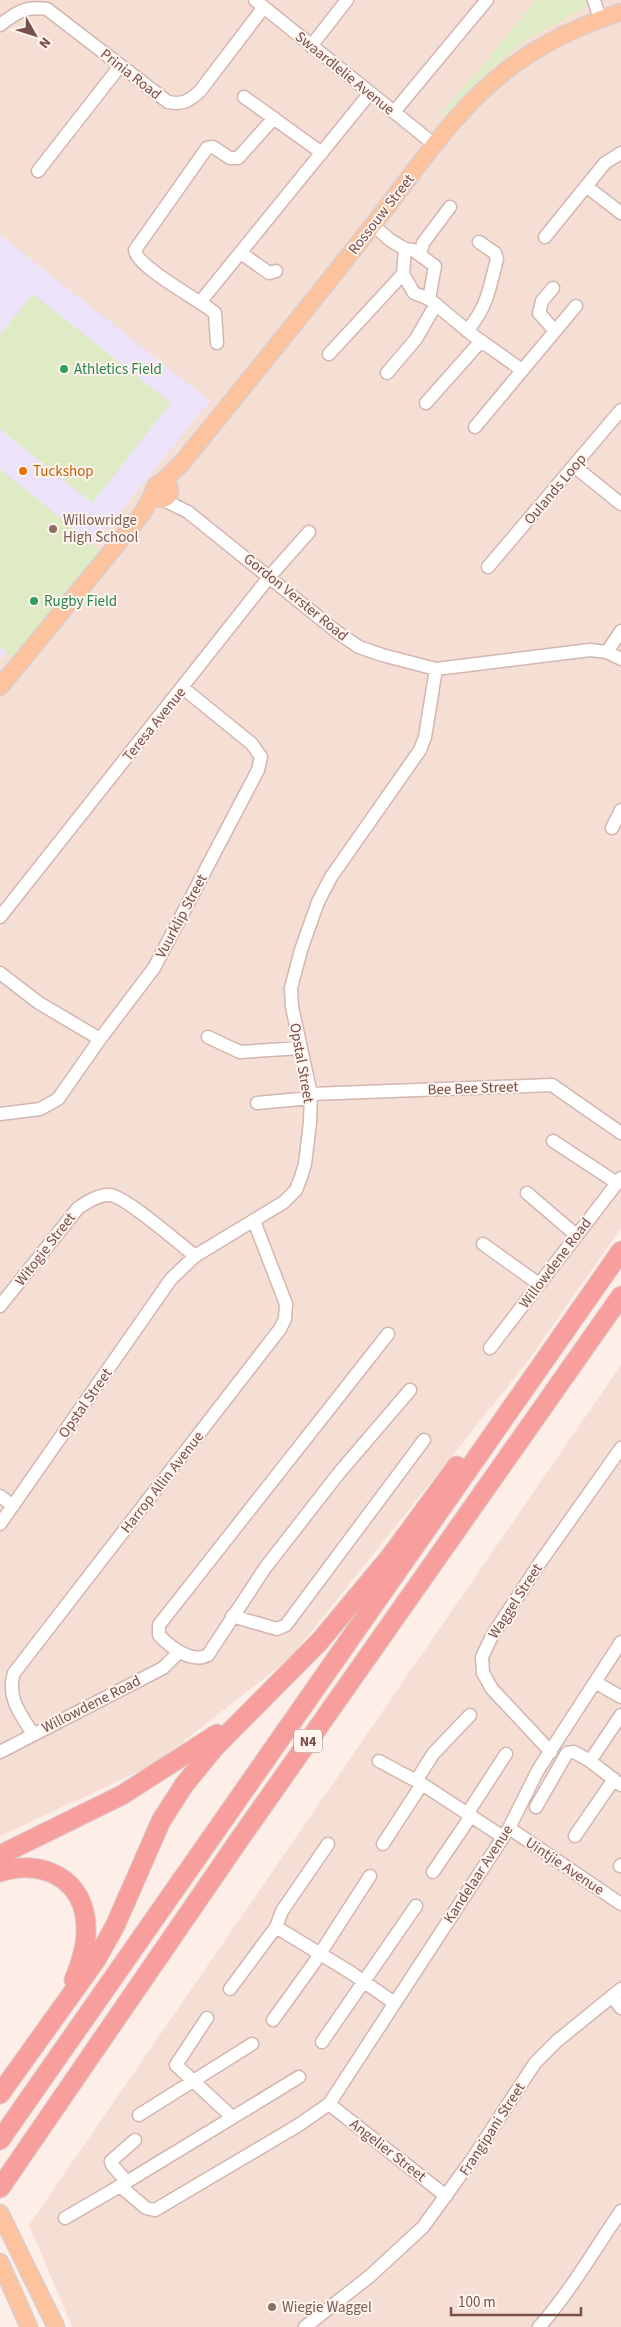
<svg xmlns="http://www.w3.org/2000/svg" width="621" height="2327" font-family="'Source Sans 3',sans-serif">
  <style>
    .residential { fill: #f5dfd5 }
    .education { fill: #ece3fa }
    .green { fill: #deebc4 }
    .lines { fill: none; stroke-linecap: round; stroke-linejoin: round }
    .minor-casing { stroke: #d2b6af; stroke-width: 15 }
    .major-casing { stroke: #d9cecc; stroke-width: 19 }
    .highway-casing { stroke: #d9cecc; stroke-width: 21 }
    .minor { stroke: #fff; stroke-width: 12 }
    .major { stroke: #fdc29e; stroke-width: 16 }
    .highway { stroke: #f89e9c; stroke-width: 19 }
    .leisure-dot { fill: #2e9e5b; stroke: #fff4ee; stroke-width: 2 }
    .food-dot { fill: #e8710a; stroke: #fff4ee; stroke-width: 2 }
    .education-dot { fill: #8d6e63; stroke: #fff4ee; stroke-width: 2 }
    .labels { text-anchor: middle; stroke-width: 4; stroke-linejoin: round; paint-order: stroke }
    .shield { fill: #fff4ee; stroke: #a0807b; stroke-width: 1 }
    .shield-label { font-size: 14px; font-weight: bold; fill: #784f4a }
    .street-label { font-size: 15px; fill: #784f4a; stroke: #fff4ee }
    .leisure-label { font-size: 15px; fill: #27864d; stroke: #fff4ee; text-anchor: start }
    .food-label { font-size: 15px; fill: #c56008; stroke: #fff4ee; text-anchor: start }
    .education-label { font-size: 15px; fill: #785e54; stroke: #fff4ee; text-anchor: start }
  </style>
  <rect width="100%" height="100%" fill="#fdefe7"/>
  <path class="residential" d="M0,0H621V1228L528,1361L291,1657L155,1764L0,1836Z
    M621,1365V2327H72L29,2225Z"/>
  <path class="education" d="M0,235L210,401L1,659L0,658Z"/>
  <path class="green" d="M536,0H606L582,9L520,44L474,84L447,113L439,116L482,66Z
    M33,294L171,403L92,503L0,429V335Z
    M0,469L106,555L19,662L0,647Z"/>
  <g class="lines">
    <defs>
      <path id="minor" d="M255,0L435,145
        M594,0L600,19
        M0,25C17,12 25,6 47,9L168,102C183,105 189,101 200,91L264,7
        M311,46L347,0
        M244,97L322,153
        M394,112L487,0
        M38,171L120,66
        M586,186L621,213
        M373,225L390,240L405,249L413,250L435,266L429,299L474,336L522,370
        M545,237L605,163L621,153
        M241,253L269,273L276,271
        M420,255L423,243L450,207
        M403,274L414,293L429,299
        M553,288L542,301L539,313L554,330
        M201,301L370,93
        M467,331C488,306 489,289 497,259L495,253L479,242
        M217,343L215,313C200,300 136,267 135,250L207,148L213,147L230,158H238L274,118
        M329,354L403,274L405,249
        M387,373L416,339L436,304
        M426,403L481,341
        M475,427L576,306
        M574,466L621,504
        M162,499L188,512L337,632L359,647L382,655L436,669L590,650L607,652L621,659
        M488,567L621,410
        M607,652L621,631
        M612,828L621,810
        M0,917L270,576L309,532
        M0,973L39,1003L100,1039
        M208,1037L240,1052L301,1048
        M311,1094L552,1085L621,1133
        M257,1103L311,1098
        M0,1114L40,1109L58,1099L100,1039L154,968L258,770L261,757L252,744L183,688
        M553,1141L617,1183
        M527,1193L576,1235
        M483,1244L539,1284
        M0,1306L78,1208C87,1202 99,1194 110,1195C125,1196 180,1244 195,1256
        M388,1334L159,1625V1635C169,1646 191,1664 208,1655L265,1568L339,1473L410,1390
        M490,1348L621,1178
        M0,1496L13,1506
        M0,1524L171,1279L195,1256L284,1202L296,1190L301,1177L305,1164L310,1122L311,1094L292,1007L291,988L301,950L318,902L331,877L420,750L425,737L436,669
        M232,1616L277,1629L286,1625L424,1440
        M595,1682L621,1697
        M33,1734C21,1715 6,1697 14,1673L280,1329L285,1319L286,1304L254,1221
        M0,1752L163,1668L179,1652
        M551,1752L492,1689L483,1673L482,1657L492,1636L539,1564L621,1448
        M379,1761L422,1784L503,1837
        M590,1761L621,1785
        M416,1781L433,1754L470,1715
        M536,1807L567,1753L574,1752L590,1761L621,1715
        M467,1814L506,1754
        M509,1828L621,1904
        M575,1836L614,1779
        M383,1844L422,1784
        M620,1866L621,1865
        M433,1872L471,1816
        M276,1927L282,1911L328,1844
        M230,1989L276,1927L350,1972L393,2002
        M612,1996L621,2008
        M207,2018L176,2065L232,2117
        M273,2020L314,1963L370,1876
        M322,2042L416,1906
        M329,2104L446,2196
        M139,2115L252,2044
        M127,2182L112,2165L111,2161L135,2140
        M120,2186L299,2077
        M65,2218L120,2186L146,2208L155,2210L297,2126L329,2104L509,1828L538,1770L621,1642
        M305,2327L370,2276L423,2227L473,2158L535,2063L557,2041L621,1989
        M539,2327C571,2291 594,2250 621,2211"/>
      <path id="major" d="M154 491a8 8 0 1 1 16 0a8 8 0 1 1-16 0Z
        M160,484L181,464C245,385 310,305 373,225C415,172 453,111 507,70C540,44 581,25 621,12
        M0,687L142,514L154,492
        M0,2213L56,2327
        M0,2262L29,2327"/>
      <path id="highway" d="M0,1855L122,1795L217,1734
        M0,1872C42,1858 85,1879 86,1927C87,1945 81,1963 74,1980
        M0,2094L96,1960L115,1926L161,1821L184,1785L215,1747L320,1641L390,1557L457,1466
        M0,2140L621,1251
        M0,2188L239,1840L621,1296"/>
    </defs>
    <use href="#minor" class="minor-casing"/>
    <use href="#major" class="major-casing"/>
    <use href="#highway" class="highway-casing"/>
    <use href="#minor" class="minor"/>
    <use href="#major" class="major"/>
    <use href="#highway" class="highway"/>
  </g>
  <g class="leisure-dot">
    <circle cx="64" cy="369" r="5"/>
    <circle cx="34" cy="601" r="5"/>
  </g>
  <circle class="food-dot" cx="23" cy="471" r="5"/>
  <g class="education-dot">
    <circle cx="53" cy="529" r="5"/>
    <circle cx="272" cy="2307" r="5"/>
  </g>
  <g class="labels">
    <rect class="shield" x="294" y="1729.5" width="28" height="23" rx="4"/>
    <g class="shield-label">
      <text x="308" y="1746">N4</text>
    </g>
    <g class="street-label">
      <text transform="translate(345 73) rotate(39)" y="5">Swaardlelie Avenue</text>
      <text transform="translate(131 74) rotate(38)" y="5">Prinia Road</text>
      <text transform="translate(381 214) rotate(-52)" y="5">Rossouw Street</text>
      <text transform="translate(555 489) rotate(-50)" y="5">Oulands Loop</text>
      <text transform="translate(296 597) rotate(39)" y="5">Gordon Verster Road</text>
      <text transform="translate(154 724) rotate(-51)" y="5">Teresa Avenue</text>
      <text transform="translate(181 916) rotate(-62)" y="5">Vuurklip Street</text>
      <text transform="translate(302 1063) rotate(80)" y="5">Opstal Street</text>
      <text transform="translate(473 1088) rotate(-2)" y="5">Bee Bee Street</text>
      <text transform="translate(45 1249) rotate(-52)" y="5">Witogie Street</text>
      <text transform="translate(555 1263) rotate(-53)" y="5">Willowdene Road</text>
      <text transform="translate(85 1403) rotate(-55)" y="5">Opstal Street</text>
      <text transform="translate(162 1482) rotate(-52)" y="5">Harrop Allin Avenue</text>
      <text transform="translate(515 1601) rotate(-57)" y="5">Waggel Street</text>
      <text transform="translate(91 1704) rotate(-27)" y="5">Willowdene Road</text>
      <text transform="translate(565 1866) rotate(34)" y="5">Uintjie Avenue</text>
      <text transform="translate(478 1874) rotate(-57)" y="5">Kandelaar Avenue</text>
      <text transform="translate(492 2129) rotate(-57)" y="5">Frangipani Street</text>
      <text transform="translate(388 2150) rotate(38)" y="5">Angelier Street</text>
    </g>
    <g class="leisure-label">
      <text x="74" y="374">Athletics Field</text>
      <text x="44" y="606">Rugby Field</text>
    </g>
    <g class="food-label">
      <text x="33" y="476">Tuckshop</text>
    </g>
    <g class="education-label">
      <text x="63" y="525">Willowridge<tspan x="63" dy="17">High School</tspan></text>
      <text x="282" y="2312">Wiegie Waggel</text>
    </g>
  </g>
  <g transform="translate(35 35) rotate(129)" stroke="#fff4ee" stroke-width="4" paint-order="stroke">
  <path d="M0-4L9 19L0 12L-9 19Z" fill="#784f4a"/>
  <text y="-8" font-size="14" font-weight="bold" text-anchor="middle" fill="#784f4a">N</text>
  </g>
  <path d="M451 2307v8h130v-8" fill="none" stroke="#784f4a" stroke-width="2.5"/>
  <text x="458" y="2307" font-size="15" fill="#784f4a" stroke="#fff4ee" stroke-width="4" paint-order="stroke">100 m</text>
</svg>
